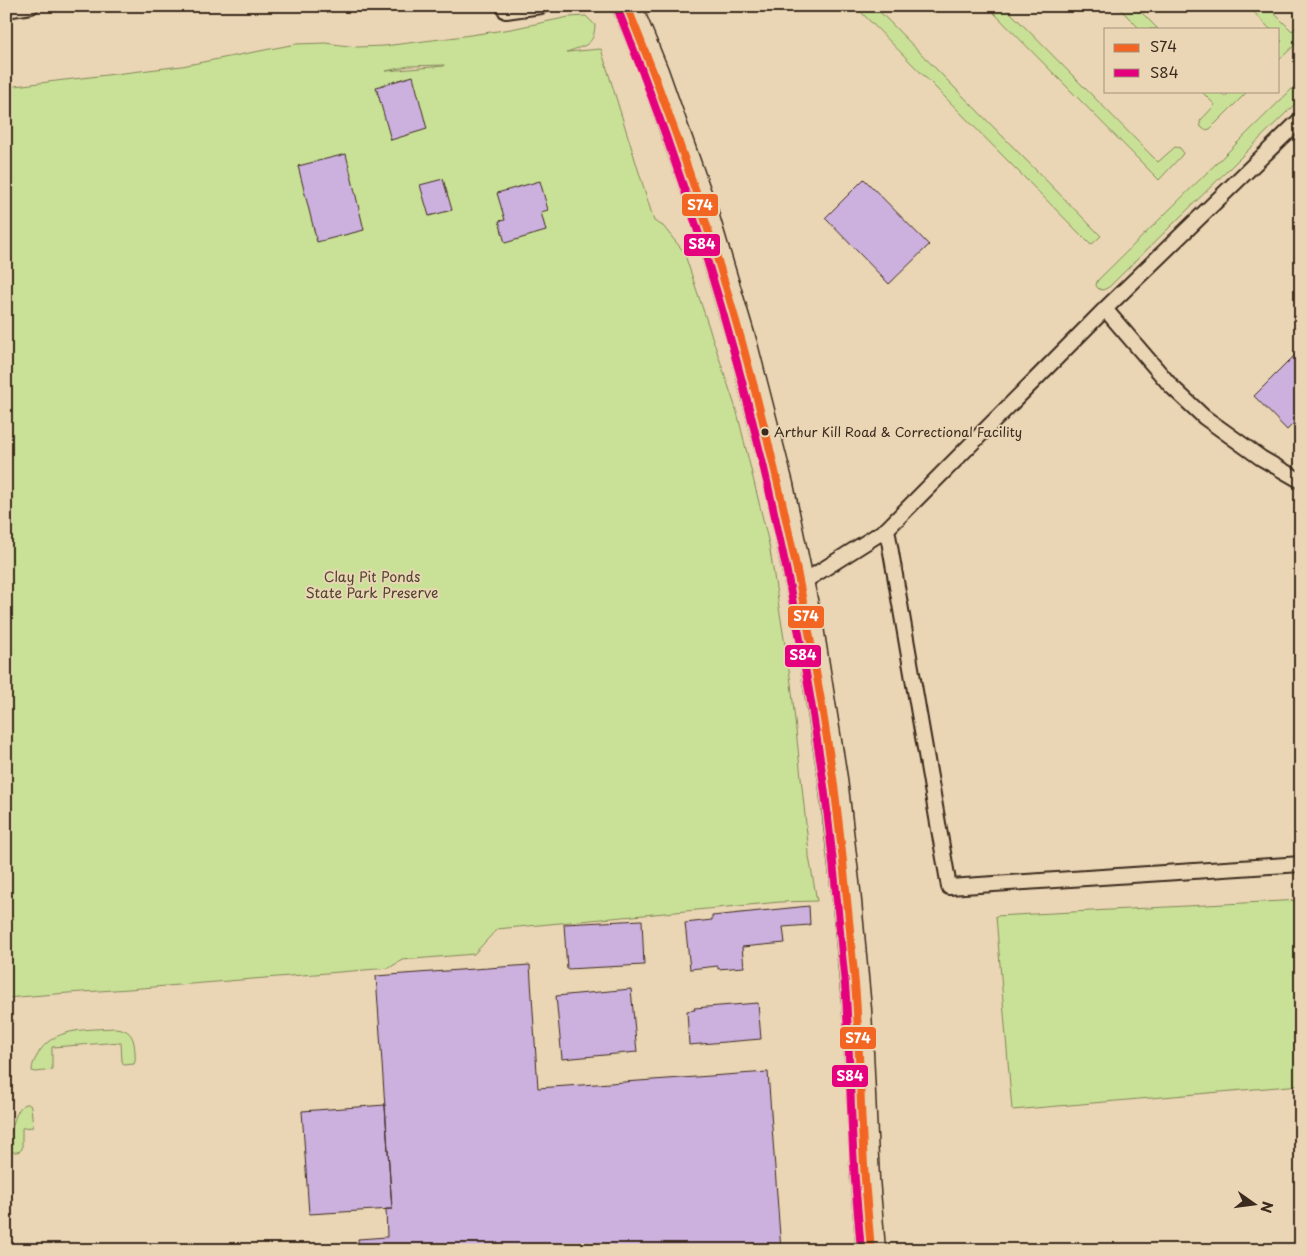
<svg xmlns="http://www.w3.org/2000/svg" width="1307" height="1256" font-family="'Playpen Sans',sans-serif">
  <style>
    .green { fill: #c9e196; stroke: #82865a; fill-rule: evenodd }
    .building { fill: #ccb0de; stroke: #3b2a1e }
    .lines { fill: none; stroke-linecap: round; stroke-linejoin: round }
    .lane-casing { stroke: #3b2a1e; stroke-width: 18 }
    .secondary-casing { stroke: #3b2a1e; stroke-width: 31 }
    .lane { stroke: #ead6b4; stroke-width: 14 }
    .secondary { stroke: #ead6b4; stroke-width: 28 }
    .bus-1-casing { stroke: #ead6b4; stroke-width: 11 }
    .bus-2-casing { stroke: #ead6b4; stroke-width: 11 }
    .bus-1 { stroke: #f26522; stroke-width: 8 }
    .bus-2 { stroke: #e5007d; stroke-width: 8 }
    .bus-dot { fill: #3b2a1e; stroke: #ead6b4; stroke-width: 2 }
    .labels { text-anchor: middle; stroke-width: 4; stroke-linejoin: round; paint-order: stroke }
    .bus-label { font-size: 13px; fill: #3b2a1e; stroke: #ead6b4; text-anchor: start }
    .park-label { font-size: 14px; fill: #504530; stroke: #ead6b4 }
    .line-badge { stroke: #ead6b4; stroke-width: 2 }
    .badge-label { font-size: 14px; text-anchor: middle; font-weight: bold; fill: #fff }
  </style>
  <rect width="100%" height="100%" fill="#ead6b4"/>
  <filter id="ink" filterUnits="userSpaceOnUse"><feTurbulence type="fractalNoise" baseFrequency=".02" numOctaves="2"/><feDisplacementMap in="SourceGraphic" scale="10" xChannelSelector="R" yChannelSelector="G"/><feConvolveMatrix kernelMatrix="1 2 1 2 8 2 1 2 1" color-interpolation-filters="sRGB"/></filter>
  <g filter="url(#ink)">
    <path class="green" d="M855,6H874L1101,236L1091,245Z
      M987,6H1004L1158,162L1175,147L1180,148L1183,152L1182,155L1159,180Z
      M1117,6H1135L1158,29H1140Z
      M1248,6H1267L1292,31L1301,23V39L1278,61V44L1282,41L1278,37V29H1270Z
      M586,16L595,25C594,47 584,45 567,52L601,49L654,221L663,226L684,252L737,412L769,544L791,683L809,853V857L817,901L780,902L497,929L474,954L402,960L389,968L129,989L68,993L6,998V87L182,66L296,44L325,43L357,47L384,46L457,37L511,29L569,17ZM444,65V66L386,71L409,66Z
      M1301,80V98L1109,287L1103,290C1097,289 1094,286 1098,280Z
      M1201,91H1219L1225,97L1230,91H1248L1210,129L1205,130L1201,127L1200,121L1215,105Z
      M1301,900V1085L1012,1110L996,916Z
      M114,1028C131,1029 134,1037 135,1052C135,1057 136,1060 134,1064L124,1065L122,1061L121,1042L52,1047V1070L36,1072L32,1071C32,1065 34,1061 37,1056C51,1027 87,1030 114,1028Z
      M25,1104H28L31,1106L33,1127L22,1128V1149C19,1153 12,1153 8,1150V1146C11,1135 14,1109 25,1104Z"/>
    <path class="building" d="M413,76L427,129L391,140L376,87Z
      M346,154L364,230L317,242L298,166Z
      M443,179L452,210L429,216L420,185Z
      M864,179L929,245L889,284L825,218Z
      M540,181L548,210L541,212L546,231L505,243L499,221L505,220L497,193Z
      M1301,349V416L1287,430L1254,396Z
      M809,906L810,925L783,927L785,943L742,947L744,967L718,969V966L690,969L685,923L712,920V916Z
      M642,920L644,965L567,969L564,924Z
      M530,965L538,1088L768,1072L781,1250H359L358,1239L387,1237L386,1209H392L376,976Z
      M631,989L637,1052L562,1059L556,996Z
      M758,1003L761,1039L689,1045L687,1011L695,1010L694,1008Z
      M385,1105L392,1209L309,1214L302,1111Z"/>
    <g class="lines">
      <defs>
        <path id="lane" d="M503,6L506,11L541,6
          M6,10L31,6
          M1301,119L1105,309L887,529L949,887L1301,864
          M1105,309L1171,386L1204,417L1261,458L1301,481
          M800,584L887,529"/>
        <path id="secondary" d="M627,6L654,72L703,211L743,345L779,485L810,634L833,779L846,891L857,1010L865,1179L871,1250"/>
      </defs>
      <use href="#lane" class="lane-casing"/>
      <use href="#secondary" class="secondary-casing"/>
      <use href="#lane" class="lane"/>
      <use href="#secondary" class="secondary"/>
      <defs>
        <path id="bus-1" d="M627,6C728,253 795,514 833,778C840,828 845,879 850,930C852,958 856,986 857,1013C860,1069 861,1124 865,1180C867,1203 869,1226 871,1250"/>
        <path id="bus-2" d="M618,10C718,256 785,516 823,779C830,829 835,880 840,931C842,959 846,986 847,1014C850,1069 851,1125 855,1180C857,1203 859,1226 861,1250"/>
      </defs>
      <use href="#bus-1" class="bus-1-casing"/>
      <use href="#bus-2" class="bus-2-casing"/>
      <use href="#bus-1" class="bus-1"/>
      <use href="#bus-2" class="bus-2"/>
    </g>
  </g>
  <circle class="bus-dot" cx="765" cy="432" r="4.5"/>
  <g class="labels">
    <g class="bus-label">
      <text x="774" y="437">Arthur Kill Road &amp; Correctional Facility</text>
    </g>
    <g class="park-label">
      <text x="372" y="582">Clay Pit Ponds<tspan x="372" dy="16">State Park Preserve</tspan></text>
    </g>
  </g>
  <g class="line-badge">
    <rect x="681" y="193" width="38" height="24" rx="5" fill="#f26522"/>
    <rect x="683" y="233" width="38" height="24" rx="5" fill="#e5007d"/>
    <rect x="787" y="605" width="38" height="24" rx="5" fill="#f26522"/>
    <rect x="784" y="644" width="38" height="24" rx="5" fill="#e5007d"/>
    <rect x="839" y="1026" width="38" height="24" rx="5" fill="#f26522"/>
    <rect x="831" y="1064" width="38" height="24" rx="5" fill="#e5007d"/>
  </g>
  <g class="badge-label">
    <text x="700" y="210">S74</text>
    <text x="702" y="249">S84</text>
    <text x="806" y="621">S74</text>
    <text x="803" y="660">S84</text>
    <text x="858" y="1043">S74</text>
    <text x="850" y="1081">S84</text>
  </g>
  <rect width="1307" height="1256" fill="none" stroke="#ead6b4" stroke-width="25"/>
  <rect x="12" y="12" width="1282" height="1231" fill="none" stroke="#3b2a1e" stroke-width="2" filter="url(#ink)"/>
  <rect x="1104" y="28" width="175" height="65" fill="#ead6b4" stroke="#a49178"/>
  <rect x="1114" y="44" width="25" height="8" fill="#f26522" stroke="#a49178"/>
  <text x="1150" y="52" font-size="15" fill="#3b2a1e">S74</text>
  <rect x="1114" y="69" width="25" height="8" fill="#e5007d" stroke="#a49178"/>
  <text x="1150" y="78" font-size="15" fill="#3b2a1e">S84</text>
  <g transform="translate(1254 1204) rotate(104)" stroke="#ead6b4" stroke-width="4" paint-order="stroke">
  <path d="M0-4L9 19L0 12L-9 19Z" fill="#3b2a1e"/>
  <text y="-8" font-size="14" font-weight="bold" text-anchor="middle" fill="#3b2a1e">N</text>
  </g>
</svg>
